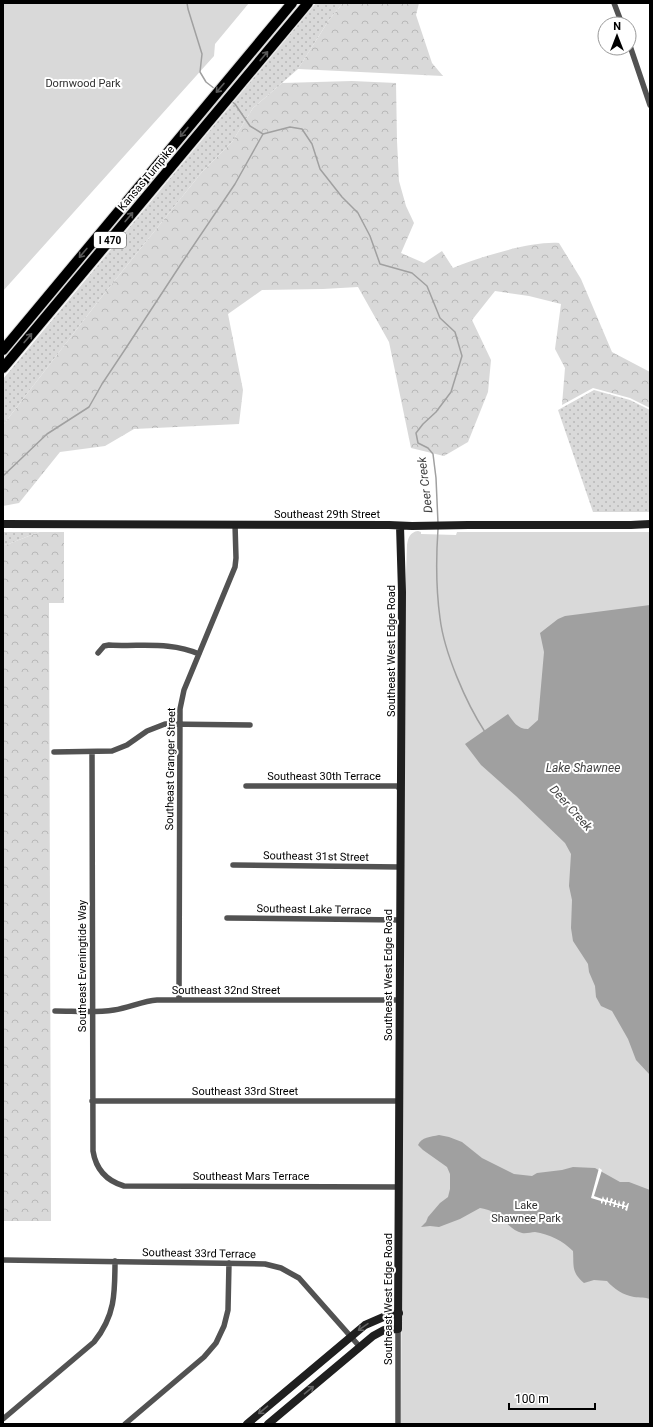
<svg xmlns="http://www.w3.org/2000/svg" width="653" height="1427" font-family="Roboto,sans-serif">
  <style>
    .grass { fill: url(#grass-dots) }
    .forest { fill: url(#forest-crowns) }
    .green { fill: #d9d9d9 }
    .water { fill: #a0a0a0 }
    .pier { fill: #fff }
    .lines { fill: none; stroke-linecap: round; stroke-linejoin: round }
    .stream { stroke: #a0a0a0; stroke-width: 1.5 }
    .highway-casing { stroke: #dbdbdb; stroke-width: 12 }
    .street { stroke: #525252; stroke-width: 5.5 }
    .secondary { stroke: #1f1f1f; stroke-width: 8 }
    .highway { stroke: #000; stroke-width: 10 }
    .oneway { stroke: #595959 }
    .oneway2 { stroke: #626262 }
    .labels { text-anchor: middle; stroke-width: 4; stroke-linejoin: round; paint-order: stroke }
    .shield { fill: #fff; stroke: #4c4c4c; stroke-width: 1 }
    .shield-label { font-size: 10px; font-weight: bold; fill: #000 }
    .park-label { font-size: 11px; fill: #303030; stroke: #fff }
    .street-label { font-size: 11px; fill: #000; stroke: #fff }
    .water-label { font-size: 12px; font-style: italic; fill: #414141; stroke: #fff }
  </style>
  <defs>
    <pattern id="grass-dots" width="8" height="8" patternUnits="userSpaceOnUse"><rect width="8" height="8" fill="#d9d9d9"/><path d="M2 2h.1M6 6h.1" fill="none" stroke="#b8b8b8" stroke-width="1.8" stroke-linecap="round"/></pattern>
    <pattern id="forest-crowns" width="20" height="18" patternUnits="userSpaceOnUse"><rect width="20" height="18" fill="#d9d9d9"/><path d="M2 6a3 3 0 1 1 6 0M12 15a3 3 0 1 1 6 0" fill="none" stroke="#b8b8b8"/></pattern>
  </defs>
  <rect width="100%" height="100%" fill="#fff"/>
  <path class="grass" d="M316,3H343L329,20L298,69L253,108L232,142L202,172L100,299L3,425V379Z
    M594,390L630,400L650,410V512H593L558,410Z
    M3,532H39L6,545L3,543Z"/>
  <path class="forest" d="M343,3H419L416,15L432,63L443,76L298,69L329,20Z
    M352,81L396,83L397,141L399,181L406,206L414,223L401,253L424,263L442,251L453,268C480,257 530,241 559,243L581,279L612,352L650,372V408L630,398L593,388L562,405L565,368L555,349L561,304L529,296L495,291L472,320L491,360L488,392L468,442L444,456L411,448L389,342L358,287L323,289L262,290L228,314L243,390L239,424L134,429L105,446L60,452L19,503L3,506V425L100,299L202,172L232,142L253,108L282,83Z
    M39,532H64V603H49L51,1221H3V543L6,545Z"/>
  <path class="green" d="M3,3H249L215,44L214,56L3,291Z
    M418,531L421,532V534L456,535L457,532H650V1424H401L404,634L407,545C408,538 410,532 418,531Z"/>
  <path class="water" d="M650,605V1075L636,1060L628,1039L612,1011L601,1006L596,997L595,986L589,972L588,964L573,941L571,928L572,900L569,886L571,854L565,843L516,796L481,765L465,744L508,714C513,721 517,729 528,729L538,720L544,652L540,633L558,619L565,616Z
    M439,1135L449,1137L462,1142L482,1158L514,1174L532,1176L537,1173L562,1170L573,1167L595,1168L620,1182H629L650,1190V1299C645,1297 640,1298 634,1297C623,1295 614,1289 607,1281L594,1280L584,1283C571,1272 574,1266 573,1251C563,1241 549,1234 535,1232C531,1232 526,1234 522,1233C512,1231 503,1218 494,1213C490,1210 485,1209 480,1208L460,1219L439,1227L430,1226L421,1227L426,1222L428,1217L440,1203L448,1197L450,1189V1174L447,1167L423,1150L418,1145C422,1137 430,1137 439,1135Z"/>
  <path class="pier" d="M599,1168L602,1170L594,1196L602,1199L603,1196L604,1199L606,1200L607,1197L608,1198V1201H610L611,1198L613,1199L612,1202H614L615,1200H616V1203L618,1204L619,1200L620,1204L622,1205L623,1201L625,1202L624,1205L626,1206L628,1203H629L627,1211L625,1210L626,1207H624L623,1209H622V1206H619V1208L617,1207L618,1205H615V1207H613L614,1204L611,1203V1206L609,1205L610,1203L607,1202L606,1205H605V1202L603,1201L602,1204L601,1203V1201L591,1198Z"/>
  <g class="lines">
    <path class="stream" d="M187,3L188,9L202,54L200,72L206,82L215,89
      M231,101L235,104L250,126L263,134L290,127L302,129L312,144L320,169L342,197L358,213L370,236L380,264L412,273L427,286L440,318L455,332L462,356L451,392L436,412L423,424L416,433L418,443L428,448L433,454L436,478L438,523
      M3,476L47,434L89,407L102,384L126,348L181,264L235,184L263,134
      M438,529C436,558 436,589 440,618C444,652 466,703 485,732"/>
    <defs>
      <path id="highway" d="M3,350L292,3
        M3,368L308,3"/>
    </defs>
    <use href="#highway" class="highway-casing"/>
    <path class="street" d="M614,3L622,24
      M629,43L650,105
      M98,653L104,646L109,645C140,647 170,641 199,654
      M54,752L112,751L127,745L147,731L165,724L250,725
      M92,752L93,1151C96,1170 107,1181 124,1186L399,1187
      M246,786H397L401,790
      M233,865L400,867
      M227,918L400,920
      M179,1000L180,709L184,690L235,567L236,558L235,524
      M55,1011C74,1011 95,1013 114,1010C129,1008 142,1001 157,1000H399
      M92,1101H399
      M3,1260L265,1264L281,1268L299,1278L360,1347
      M3,1419L94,1342C115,1316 115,1294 115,1261
      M125,1424L204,1357L216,1343L224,1326L228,1310L229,1263
      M398,1424V1329"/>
    <path class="secondary" d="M3,524L389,525L412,526L468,525H631L650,524
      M247,1424L365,1325L388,1315L399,1313
      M268,1424L373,1336L384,1330L398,1329L402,592L400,526"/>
    <use href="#highway" class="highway"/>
  </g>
  <defs><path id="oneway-shaft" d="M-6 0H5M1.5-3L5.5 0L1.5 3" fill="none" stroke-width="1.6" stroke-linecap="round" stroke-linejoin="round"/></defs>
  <g class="oneway">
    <use href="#oneway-shaft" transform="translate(264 56) rotate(-50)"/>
    <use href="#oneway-shaft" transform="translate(220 88) rotate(131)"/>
    <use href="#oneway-shaft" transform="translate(184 132) rotate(130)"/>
    <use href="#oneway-shaft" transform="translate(129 217) rotate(-50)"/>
    <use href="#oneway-shaft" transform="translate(83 253) rotate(130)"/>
    <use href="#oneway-shaft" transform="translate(28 338) rotate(-50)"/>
  </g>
  <g class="oneway2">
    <use href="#oneway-shaft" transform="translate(363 1327) rotate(145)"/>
    <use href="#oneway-shaft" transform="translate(309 1390) rotate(-40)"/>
    <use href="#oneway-shaft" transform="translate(263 1410) rotate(140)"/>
  </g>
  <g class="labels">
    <rect class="shield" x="94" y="232" width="32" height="16" rx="3"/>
    <g class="shield-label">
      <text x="110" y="244">I 470</text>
    </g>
    <g class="park-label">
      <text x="83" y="87">Dornwood Park</text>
      <text x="526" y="1209">Lake<tspan x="526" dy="13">Shawnee Park</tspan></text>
    </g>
    <g class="street-label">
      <text transform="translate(146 178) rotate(-50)" y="4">Kansas Turnpike</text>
      <text x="327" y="518">Southeast 29th Street</text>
      <text transform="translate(391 651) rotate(-90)" y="4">Southeast West Edge Road</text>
      <text transform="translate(170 769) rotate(-89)" y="4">Southeast Granger Street</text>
      <text x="324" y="780">Southeast 30th Terrace</text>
      <text transform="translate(316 856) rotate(1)" y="4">Southeast 31st Street</text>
      <text transform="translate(314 909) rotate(1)" y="4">Southeast Lake Terrace</text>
      <text transform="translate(82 966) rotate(-90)" y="4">Southeast Eveningtide Way</text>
      <text transform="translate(388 975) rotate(-90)" y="4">Southeast West Edge Road</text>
      <text x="226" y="994">Southeast 32nd Street</text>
      <text x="245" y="1095">Southeast 33rd Street</text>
      <text x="251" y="1180">Southeast Mars Terrace</text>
      <text transform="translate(199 1253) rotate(1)" y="4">Southeast 33rd Terrace</text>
      <text transform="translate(388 1299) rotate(-90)" y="4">Southeast West Edge Road</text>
    </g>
    <g class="water-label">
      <text transform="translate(425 485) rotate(-97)" y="4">Deer Creek</text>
      <text x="583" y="772">Lake Shawnee</text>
      <text transform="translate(571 808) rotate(48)" y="4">Deer Creek</text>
    </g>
  </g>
  <rect width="653" height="1427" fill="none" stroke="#000000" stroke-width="8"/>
  <g transform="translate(617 36)"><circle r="19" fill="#ffffff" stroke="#999999"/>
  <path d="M0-3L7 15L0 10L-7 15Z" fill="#000000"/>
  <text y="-6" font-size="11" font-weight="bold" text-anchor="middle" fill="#000000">N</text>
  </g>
  <path d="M509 1403v6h86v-6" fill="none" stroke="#000000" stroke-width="2"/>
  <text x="515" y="1403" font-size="12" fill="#000000" stroke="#ffffff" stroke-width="3" paint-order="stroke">100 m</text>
</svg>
